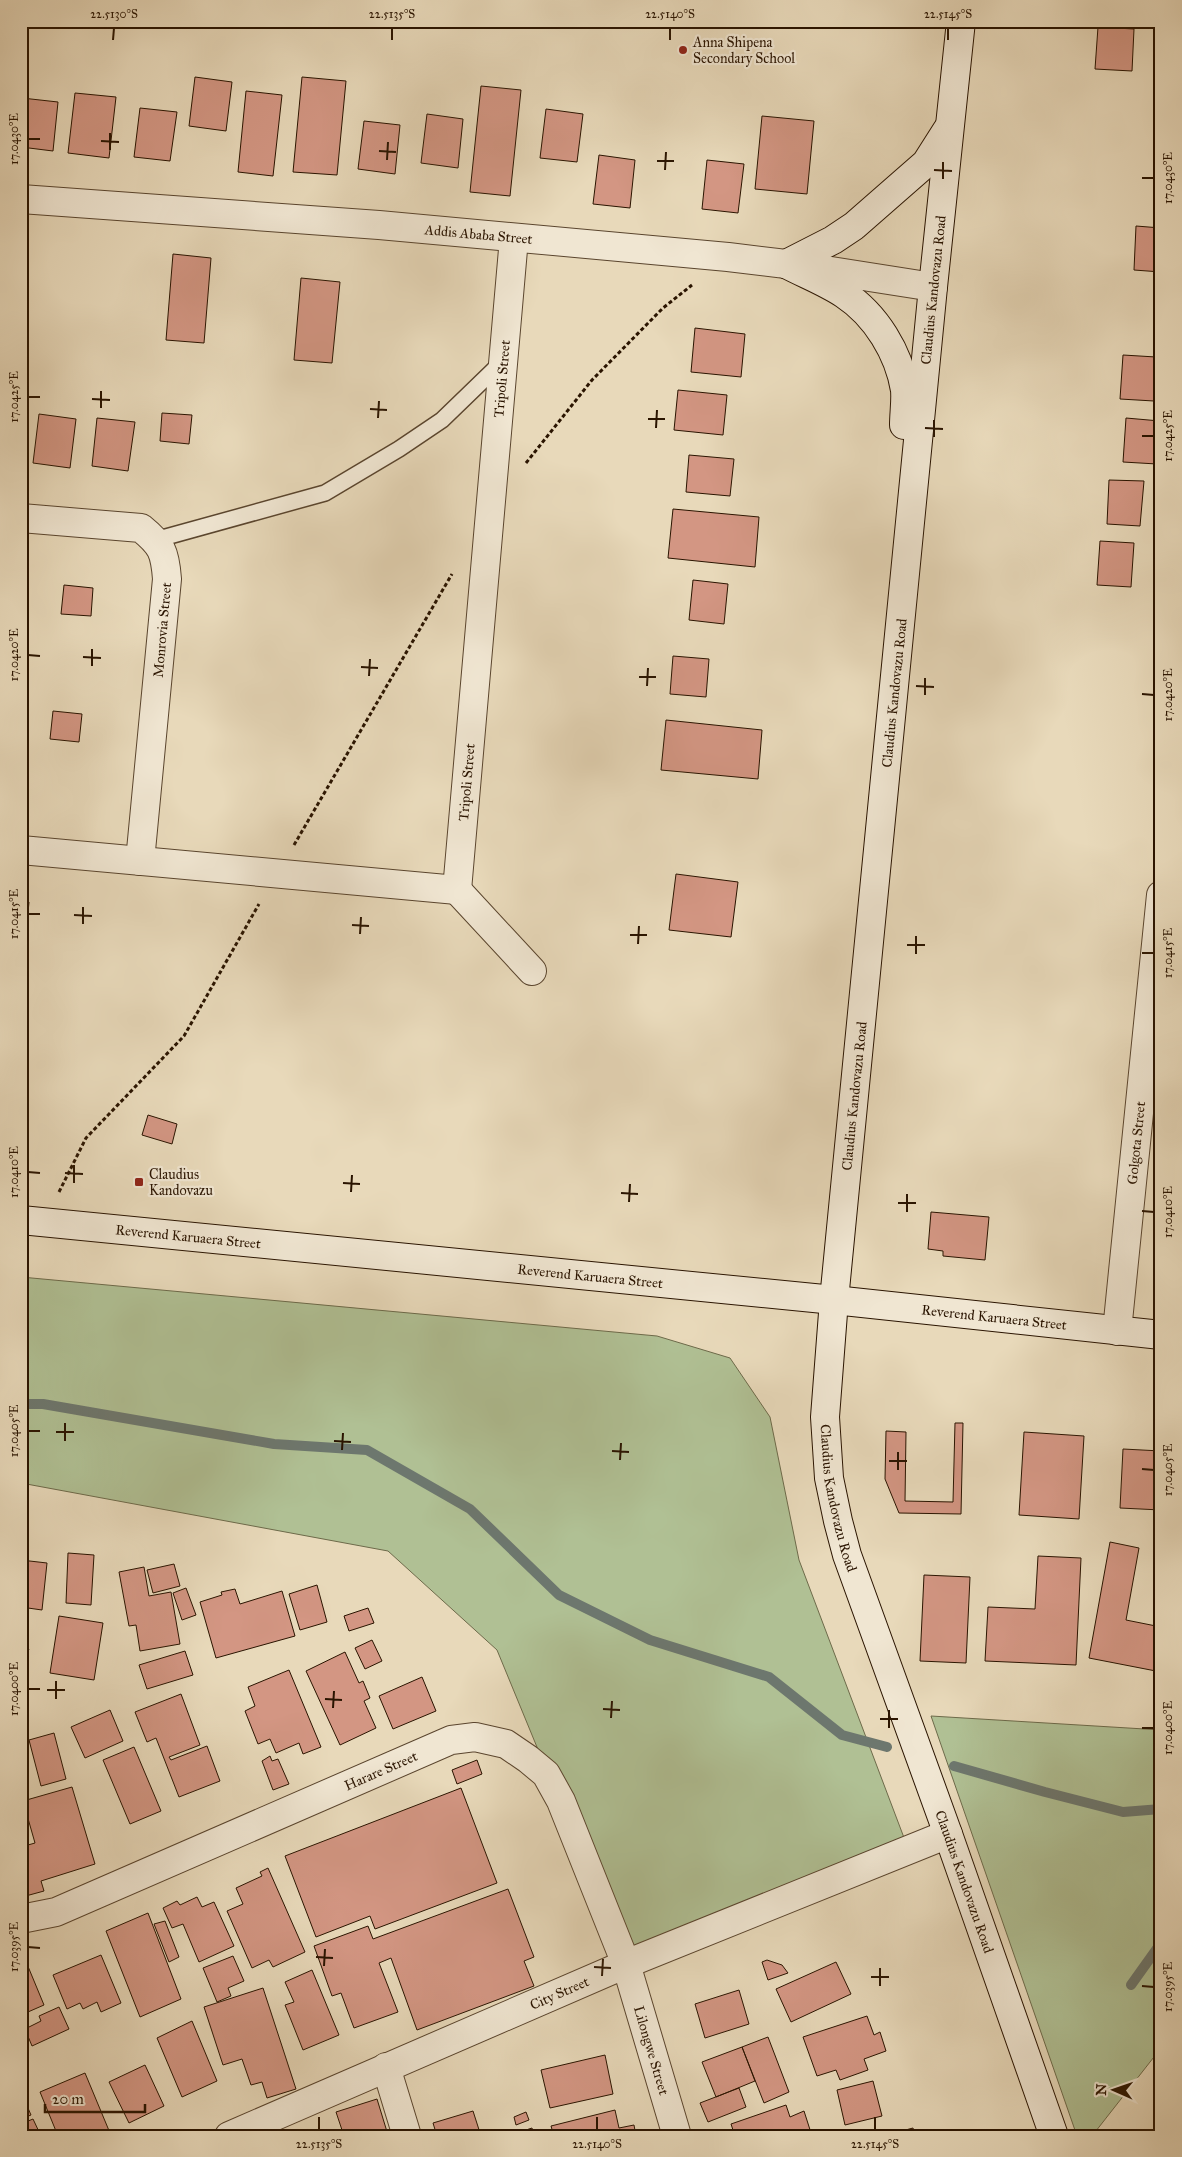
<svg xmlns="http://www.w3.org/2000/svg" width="1182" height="2157" font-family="'IM FELL Great Primer',serif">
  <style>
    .green { fill: #b0c094; stroke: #6d6a4a }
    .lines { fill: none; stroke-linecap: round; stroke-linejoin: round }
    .stream { stroke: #6d776e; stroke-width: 10 }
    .building { fill: #d39683; stroke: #2a1400 }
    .lane-casing { stroke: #5a452e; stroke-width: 18 }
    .street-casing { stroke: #5a452e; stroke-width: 30 }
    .secondary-casing { stroke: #2a1400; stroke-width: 30 }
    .path { stroke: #2a1400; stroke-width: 3; stroke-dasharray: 4 2.5; stroke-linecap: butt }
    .lane { stroke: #f0e6d2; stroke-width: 15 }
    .street { stroke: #f0e6d2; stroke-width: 28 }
    .secondary { stroke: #f0e6d2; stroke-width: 28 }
    .ticks { fill: none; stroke: #2a1400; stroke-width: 2 }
    .poi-dot { fill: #8f2418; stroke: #f0e6d2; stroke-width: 2 }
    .labels { text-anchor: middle; stroke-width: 4.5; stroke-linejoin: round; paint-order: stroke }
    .poi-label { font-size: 14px; fill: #2a1400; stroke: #f0e6d2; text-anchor: start }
    .street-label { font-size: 14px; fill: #2a1400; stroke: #f0e6d2 }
    .neatline { fill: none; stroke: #2a1400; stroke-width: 2 }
    .ticks-label { font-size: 12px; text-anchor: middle; fill: #2a1400 }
  </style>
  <rect width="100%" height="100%" fill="#e8d9ba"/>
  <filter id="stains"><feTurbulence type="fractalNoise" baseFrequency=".004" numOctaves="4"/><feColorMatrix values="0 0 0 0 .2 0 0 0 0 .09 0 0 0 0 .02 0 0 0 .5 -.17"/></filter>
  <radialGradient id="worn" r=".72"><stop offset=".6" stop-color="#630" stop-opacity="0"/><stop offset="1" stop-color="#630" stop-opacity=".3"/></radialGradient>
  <path class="green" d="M21,1277L657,1336L730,1358L770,1417L799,1560L906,1843L623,1956L497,1650L388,1551L21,1483Z
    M931,1716L1161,1730V2048L1092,2136H1077Z"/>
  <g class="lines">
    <path class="stream" d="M21,1404H43L274,1444L367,1450L470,1509L559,1595L650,1640L769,1677L842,1735L887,1747
      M954,1766L1045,1792L1123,1812L1161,1809
      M1131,1985L1161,1943"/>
  </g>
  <path class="building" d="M1098,27L1134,29L1132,71L1095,69Z
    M195,77L232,82L226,131L189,126Z
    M302,77L346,81L337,175L293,172Z
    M481,86L521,90L510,196L470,192Z
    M246,91L282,95L273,176L238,172Z
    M75,93L116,97L109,158L68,153Z
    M22,98L58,102L53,151L21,147Z
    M140,108L177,112L170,161L134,157Z
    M546,109L583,114L577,162L540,158Z
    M427,114L463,119L458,168L421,163Z
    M762,116L814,121L807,194L755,189Z
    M364,121L400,125L395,174L358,169Z
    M599,155L635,160L630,208L593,204Z
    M707,160L744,164L738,213L702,209Z
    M1136,226L1161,228V272L1134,270Z
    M173,254L211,258L204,343L166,340Z
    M301,278L340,282L332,363L294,360Z
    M695,328L745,334L741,377L691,372Z
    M1123,355L1156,357L1154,401L1120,399Z
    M678,390L727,395L723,435L674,430Z
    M162,413L192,415L189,444L160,441Z
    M39,414L76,419L70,468L33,463Z
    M97,418L135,422L128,471L92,466Z
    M1126,418L1160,421L1157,464L1123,462Z
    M689,455L734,459L730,496L686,492Z
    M1109,480L1144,481L1140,526L1107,524Z
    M673,509L759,517L755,567L668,558Z
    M1100,541L1134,543L1131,587L1097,585Z
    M693,580L728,584L724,624L689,620Z
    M64,585L93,588L91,616L61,614Z
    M673,656L709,659L706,697L670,694Z
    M53,711L82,714L79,742L50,739Z
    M666,720L762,730L758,779L661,770Z
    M676,874L738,882L731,937L669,930Z
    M21,902H29L21,985Z
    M148,1115L177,1124L172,1144L142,1135Z
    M931,1212L989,1217L985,1260L943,1256V1251L928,1249Z
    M955,1423H963L961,1514L899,1513L885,1479L886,1431L906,1432L905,1501L953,1502Z
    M1024,1432L1084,1436L1079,1519L1019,1515Z
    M1123,1449L1161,1451V1510L1120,1508Z
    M1110,1542L1139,1548L1126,1620L1161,1627V1672L1089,1658Z
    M68,1553L94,1555L91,1605L66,1603Z
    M1038,1556L1081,1558L1076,1665L985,1661L988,1607L1035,1609Z
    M21,1560L47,1563L42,1610L21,1607Z
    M174,1564L180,1586L153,1593L147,1570Z
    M144,1567L149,1596L171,1592L180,1644L140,1651L136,1625L129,1626L119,1572Z
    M924,1575L970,1577L966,1663L920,1661Z
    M317,1585L327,1622L300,1630L289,1594Z
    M186,1588L196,1615L182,1620L173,1593Z
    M235,1589L240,1604L282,1591L295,1636L216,1658L200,1602L222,1595L221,1592Z
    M368,1608L374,1623L349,1631L344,1616Z
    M59,1616L103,1623L94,1680L50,1673Z
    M21,1633L29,1650L21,1654Z
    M372,1640L382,1661L365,1669L355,1648Z
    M185,1651L193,1675L147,1689L139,1665Z
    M345,1652L359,1683L363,1681L370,1698L364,1701L376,1728L340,1745L306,1671Z
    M289,1670L321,1747L303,1754L299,1743L276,1753L270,1739L258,1744L245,1711L255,1706L248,1687Z
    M422,1677L436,1711L393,1729L379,1696Z
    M181,1694L200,1745L169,1757L171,1760L207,1746L220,1781L179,1797L156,1738L147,1742L135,1712Z
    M110,1710L123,1741L85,1758L71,1727Z
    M54,1733L66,1779L41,1786L29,1740Z
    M134,1747L161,1811L130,1824L103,1760Z
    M270,1756L272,1761L278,1759L289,1784L273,1790L262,1761Z
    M477,1760L482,1774L457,1784L452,1770Z
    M72,1787L95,1864L41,1881L44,1891L22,1897L21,1847L35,1843L23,1801Z
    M461,1788L497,1883L375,1929L370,1916L316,1937L285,1856Z
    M268,1868L305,1952L273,1967L269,1960L252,1968L227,1911L243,1904L236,1888L262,1876L260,1872Z
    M508,1889L534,1957L524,1961L534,1986L417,2030L391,1958L379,1963L398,2012L354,2028L341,1993L332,1996L314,1946L368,1926L373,1939Z
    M197,1897L202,1907L214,1902L234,1946L199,1962L183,1924L172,1928L163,1908L177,1901L180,1905Z
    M148,1913L181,1999L140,2017L106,1931Z
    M165,1921L179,1957L169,1962L154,1924Z
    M101,1955L121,2003L101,2012L97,2002L83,2009L80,2003L67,2009L53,1975Z
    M233,1956L244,1981L228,1988L231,1996L217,2002L203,1968Z
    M767,1960L782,1965L788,1973L768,1980L762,1962Z
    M836,1962L851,1994L791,2022L776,1989Z
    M27,1964L44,2005L21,2015V1967Z
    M312,1970L339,2035L303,2050L285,2005L294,2002L285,1982Z
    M263,1988L296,2089L267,2098L262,2082L251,2085L242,2059L223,2065L204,2007Z
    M739,1990L749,2024L705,2038L695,2004Z
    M59,2007L69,2029L32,2046L25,2029L41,2021L39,2016Z
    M867,2016L874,2035L880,2032L886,2051L864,2059L868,2070L840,2080L836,2070L817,2076L803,2037Z
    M192,2021L217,2081L182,2097L157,2038Z
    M768,2037L789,2092L764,2103L742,2047Z
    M742,2047L755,2081L716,2097L702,2062Z
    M605,2055L613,2094L550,2108L541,2070Z
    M145,2065L164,2106L129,2123L109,2082Z
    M85,2073L110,2133L104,2136H58L40,2092Z
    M873,2081L882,2116L845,2125L837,2090Z
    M739,2088L746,2107L708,2122L700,2103Z
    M21,2092L31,2115L21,2119Z
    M377,2099L388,2135L344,2136L336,2112Z
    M786,2105L790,2117L804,2111L812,2136H735L731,2124Z
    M615,2110L619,2128L634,2125L636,2136H554L551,2126Z
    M473,2111L481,2136H437L433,2123Z
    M526,2112L529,2120L516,2125L514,2117Z
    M33,2119L41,2136H21V2124Z
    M532,2128L534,2136H518L517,2133Z
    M913,2128L915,2136H883Z"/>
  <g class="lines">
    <defs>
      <path id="lane" d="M155,540L325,493L399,449L442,420L503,361"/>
      <g id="street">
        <path id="s1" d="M21,199L379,225L728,257L786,264L933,287"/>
        <path d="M21,518L141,528C162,545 165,552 167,579L140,861"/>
        <path id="s2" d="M21,850L457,890L514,238"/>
        <path d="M457,890L532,971"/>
        <path id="s3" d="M1117,1331L1161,895"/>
        <path id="s4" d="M21,1919L56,1912L451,1740L475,1737L506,1744L528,1759L546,1774L561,1801L626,1964L677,2136"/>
        <path d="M386,2067L407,2136"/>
        <path id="s5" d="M229,2136L626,1964L948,1834"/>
      </g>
      <g id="secondary">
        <path id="s6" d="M961,21L933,287L834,1300L825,1417L829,1478L838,1521L847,1555L948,1834L1054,2136"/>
        <path d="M786,264C805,274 826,282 844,294C876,315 899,353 905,390C906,401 904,414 904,425"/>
        <path d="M786,264L833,240L854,226L926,163L947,130"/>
        <path id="s7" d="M21,1220L834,1300L1161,1335"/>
      </g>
    </defs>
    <use href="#lane" class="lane-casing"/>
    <use href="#street" class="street-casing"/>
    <use href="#secondary" class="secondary-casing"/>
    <path class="path" d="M526,463L592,380L663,308L692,285
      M294,845L452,574
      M59,1192L86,1138L184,1036L259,904"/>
    <use href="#lane" class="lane"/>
    <use href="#street" class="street"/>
    <use href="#secondary" class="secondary"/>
  </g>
  <path class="ticks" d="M113,40L114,28M392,40V28M670,40V28M948,40V28M28,139H40M101,141L119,142M110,150V133M379,151L396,152M387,160L388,142M657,161H674M665,170L666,152M934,170L952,171M1142,178H1154M943,179V162M28,397H40M92,399L110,400M101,408V391M370,409L387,410M378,418L379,401M648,419H665M656,428L657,410M925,428L943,429M1142,436H1154M934,437V420M28,655L40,656M83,657L101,658M92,666V649M361,667L378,668M369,676L370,659M639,677H656M647,686L648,668M916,686L934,687M1142,694L1154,695M925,695V678M28,914H40M74,915L92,916M83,924V907M352,925L369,926M360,934L361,917M630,935H647M638,944L639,926M907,945H925M1142,953H1154M916,954V936M28,1172L40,1173M65,1173L83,1174M74,1183V1165M343,1183L360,1184M351,1192L352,1175M621,1193L638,1194M629,1202L630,1184M898,1203H916M1142,1211L1154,1212M907,1212V1194M28,1431H40M56,1432H74M65,1441V1423M334,1441L351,1442M342,1450L343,1433M612,1451L629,1452M620,1460L621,1443M889,1461H907M1142,1469L1154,1470M898,1470V1452M28,1689H40M47,1690H65M56,1699V1681M325,1699L342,1700M333,1708L334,1691M603,1709L620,1710M611,1718L612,1701M880,1719H898M889,1728V1710M1142,1728H1154M28,1947L40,1948M316,1957L333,1958M324,1966L325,1949M594,1967L611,1968M602,1976L603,1959M871,1977H889M880,1986V1968M1142,1986L1154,1987M319,2130V2117M597,2130V2117M875,2130V2117"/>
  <g class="poi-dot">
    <circle cx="683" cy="50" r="5"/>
    <rect x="134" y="1177" width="10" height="10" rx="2.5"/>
  </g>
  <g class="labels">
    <g class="poi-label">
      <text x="693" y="47">Anna Shipena<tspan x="693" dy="16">Secondary School</tspan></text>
      <text x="149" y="1179">Claudius<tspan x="149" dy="16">Kandovazu</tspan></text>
    </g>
    <g class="street-label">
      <text dy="5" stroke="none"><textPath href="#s1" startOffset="459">Addis Ababa Street</textPath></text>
      <text transform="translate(933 290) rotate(-84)" y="5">Claudius Kandovazu Road</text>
      <text dy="5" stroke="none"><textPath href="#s2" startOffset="951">Tripoli Street</textPath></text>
      <text transform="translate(162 630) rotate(-85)" y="5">Monrovia Street</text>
      <text transform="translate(894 693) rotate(-84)" y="5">Claudius Kandovazu Road</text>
      <text dy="5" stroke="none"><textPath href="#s2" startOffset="546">Tripoli Street</textPath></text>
      <text transform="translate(854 1096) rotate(-84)" y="5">Claudius Kandovazu Road</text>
      <text dy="5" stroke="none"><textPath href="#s3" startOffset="189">Golgota Street</textPath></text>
      <text dy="5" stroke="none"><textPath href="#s7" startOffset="168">Reverend Karuaera Street</textPath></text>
      <text dy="5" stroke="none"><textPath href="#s7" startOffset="572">Reverend Karuaera Street</textPath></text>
      <text dy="5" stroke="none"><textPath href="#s7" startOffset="978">Reverend Karuaera Street</textPath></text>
      <text dy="5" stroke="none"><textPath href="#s6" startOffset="1485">Claudius Kandovazu Road</textPath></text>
      <text dy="5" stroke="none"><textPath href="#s4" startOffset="390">Harare Street</textPath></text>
      <text dy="5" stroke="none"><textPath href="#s6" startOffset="1890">Claudius Kandovazu Road</textPath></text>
      <text dy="5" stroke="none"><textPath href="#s5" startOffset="360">City Street</textPath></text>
      <text dy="5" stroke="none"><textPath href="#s4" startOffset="869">Lilongwe Street</textPath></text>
    </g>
  </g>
  <rect width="1182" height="2157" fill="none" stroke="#e8d9ba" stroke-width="55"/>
  <g transform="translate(1114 2090) rotate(272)" stroke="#f0e6d2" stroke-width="4" paint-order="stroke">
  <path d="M0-4L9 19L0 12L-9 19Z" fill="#2a1400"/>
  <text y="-8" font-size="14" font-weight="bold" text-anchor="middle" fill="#2a1400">N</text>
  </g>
  <path d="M45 2104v8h100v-8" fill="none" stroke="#2a1400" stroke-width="2.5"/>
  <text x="52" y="2104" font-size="15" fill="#2a1400" stroke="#f0e6d2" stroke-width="4" paint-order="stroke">20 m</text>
  <rect x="28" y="28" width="1126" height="2102" class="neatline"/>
  <g class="ticks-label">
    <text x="114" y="18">22.5130°S</text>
    <text x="392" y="18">22.5135°S</text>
    <text x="670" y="18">22.5140°S</text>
    <text x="948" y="18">22.5145°S</text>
    <text transform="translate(14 139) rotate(-90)" y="4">17.0430°E</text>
    <text transform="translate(1168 178) rotate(-90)" y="4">17.0430°E</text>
    <text transform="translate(14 397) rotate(-90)" y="4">17.0425°E</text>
    <text transform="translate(1168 436) rotate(-90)" y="4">17.0425°E</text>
    <text transform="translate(14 655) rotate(-90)" y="4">17.0420°E</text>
    <text transform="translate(1168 695) rotate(-90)" y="4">17.0420°E</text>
    <text transform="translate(14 914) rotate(-90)" y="4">17.0415°E</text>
    <text transform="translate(1168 953) rotate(-90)" y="4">17.0415°E</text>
    <text transform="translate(14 1172) rotate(-90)" y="4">17.0410°E</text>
    <text transform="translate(1168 1212) rotate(-90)" y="4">17.0410°E</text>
    <text transform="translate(14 1431) rotate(-90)" y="4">17.0405°E</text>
    <text transform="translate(1168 1470) rotate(-90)" y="4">17.0405°E</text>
    <text transform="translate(14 1689) rotate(-90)" y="4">17.0400°E</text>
    <text transform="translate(1168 1728) rotate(-90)" y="4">17.0400°E</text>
    <text transform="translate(14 1947) rotate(-90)" y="4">17.0395°E</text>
    <text transform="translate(1168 1987) rotate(-90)" y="4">17.0395°E</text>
    <text x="319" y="2148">22.5135°S</text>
    <text x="597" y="2148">22.5140°S</text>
    <text x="875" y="2148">22.5145°S</text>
  </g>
  <rect width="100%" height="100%" filter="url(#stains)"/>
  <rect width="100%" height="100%" fill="url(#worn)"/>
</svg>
